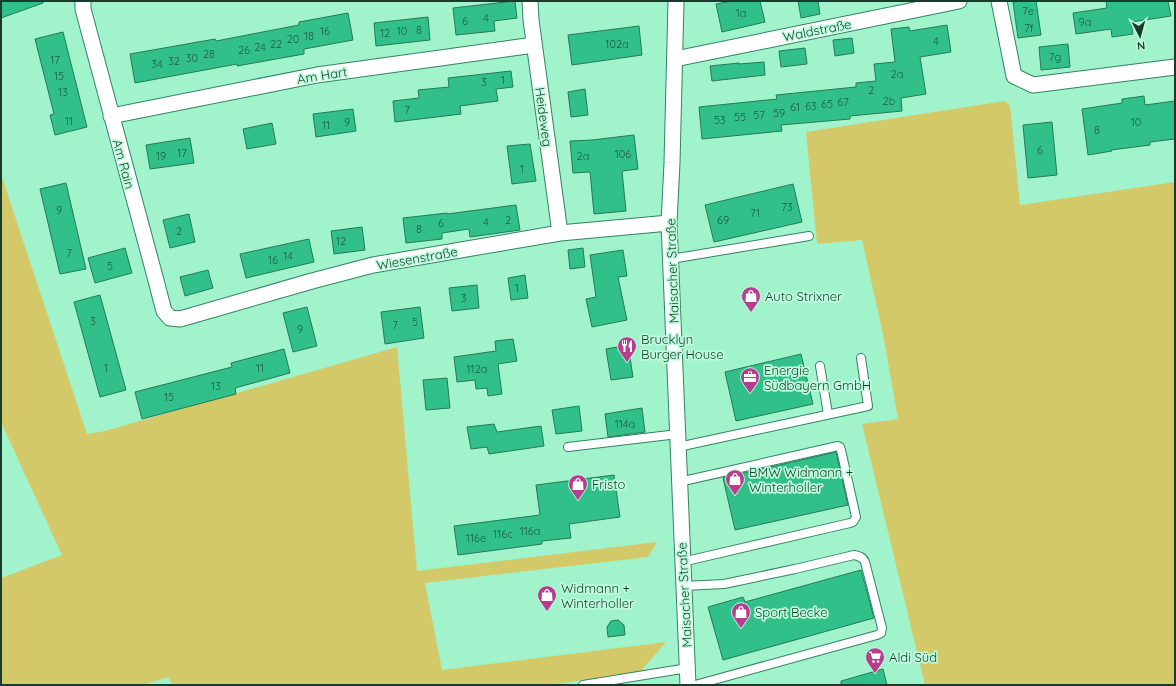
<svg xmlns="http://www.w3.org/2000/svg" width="1176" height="686" font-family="Quicksand,sans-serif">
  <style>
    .green { fill: #d4c968 }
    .building { fill: #31c08a; stroke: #257a58 }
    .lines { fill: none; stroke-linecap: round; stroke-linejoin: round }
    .lane-casing { stroke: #318462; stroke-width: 10 }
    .street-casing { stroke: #318462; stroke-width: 17 }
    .lane { stroke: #fff; stroke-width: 8 }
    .street { stroke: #fff; stroke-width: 15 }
    .labels { text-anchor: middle; stroke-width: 3.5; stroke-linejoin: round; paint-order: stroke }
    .number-label { font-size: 11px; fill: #1f5c44 }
    .street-label { font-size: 13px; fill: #193b2c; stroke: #bcfcdc }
    .poi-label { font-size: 13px; fill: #193b2c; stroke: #bcfcdc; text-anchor: start }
  </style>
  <rect width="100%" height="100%" fill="#a1f3cc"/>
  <path class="green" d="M1005,101L1010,105L1020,205L1175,182V685H925L862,424L898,419L883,334L862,240L817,244L806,132Z
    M1,174L87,434L105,431L397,347L417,571L657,542L648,557L425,583L442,670L666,642L640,672L549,685H172L169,677L142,685H1V578L62,555L1,422Z"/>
  <path class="building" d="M1,1H43V3L1,18Z
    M515,1L517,18L494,21L495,31L456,35L453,8Z
    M732,1H760L765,22L722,32L716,4Z
    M798,1H818L820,14L801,18Z
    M1024,1H1036L1041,35L1018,38L1013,2Z
    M1106,1H1168L1171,16L1131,22L1133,34L1112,37L1111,29L1076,34L1073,13L1107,8Z
    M348,13L353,40L304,49V54L237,66V64L135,83L130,54L215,39L216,41L299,25V22Z
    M428,17L430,40L376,46L374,23Z
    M947,25L951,52L920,57L926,94L901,98L902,111L850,116V119L781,125L782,131L702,139L699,107L777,99L776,95L856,87V83L876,81L874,64L895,62L891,29L909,27L910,31Z
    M639,26L642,55L572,65L568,35Z
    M63,32L87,127L55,135L50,115L54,114L35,39Z
    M852,38L854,53L835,56L833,40Z
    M1068,44L1070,67L1041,70L1039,47Z
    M805,48L807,64L781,67L779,51Z
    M764,62L765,75L712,81L710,66L739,63V64Z
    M511,71L513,87L496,89L498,101L460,106L461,114L395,122L393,101L419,98L418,90L449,87L448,78Z
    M585,89L588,115L571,117L568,92Z
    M1144,96L1145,105L1175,101V139L1150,142V145L1111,150L1112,151L1088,155L1082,109L1122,103V99Z
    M353,109L356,131L316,137L313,114Z
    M1052,122L1057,175L1028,178L1023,125Z
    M272,123L276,144L247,149L243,129Z
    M634,135L638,169L622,171L626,211L594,214L590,172L573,173L570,141L592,140Z
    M190,138L194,163L150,169L146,145Z
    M530,144L536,181L512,184L507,146Z
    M66,183L86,269L60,274L40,189Z
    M793,184L802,222L714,242L705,205Z
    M516,205L520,230L470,237L469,229L442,233V239L406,243L403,218L447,213V214Z
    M189,214L195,242L170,248L163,220Z
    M362,227L365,250L334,254L331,231Z
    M309,239L314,262L246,278L240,254Z
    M125,248L132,273L95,283L88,258Z
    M583,248L585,267L570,269L568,250Z
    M623,250L627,276L618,277L627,320L592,327L586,299L596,297L590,255Z
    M208,270L213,288L185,296L180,277Z
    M525,275L528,298L511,300L508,278Z
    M477,285L479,308L452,311L449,288Z
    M100,295L126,390L100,397L74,302Z
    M307,307L317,346L293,352L283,313Z
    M420,307L424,338L385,344L381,312Z
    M513,339L517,361L498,364L502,394L488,396L487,388L476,389L475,380L457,382L454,357L496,351L495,341Z
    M628,345L633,377L611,380L606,349Z
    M284,349L290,373L235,388L236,394L142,419L135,392L232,367L231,363Z
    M801,354L813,404L736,421L725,372Z
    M447,378L450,408L426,410L423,380Z
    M579,406L582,431L556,434L552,410Z
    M642,408L645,432L608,437L605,414Z
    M494,424L497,432L541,426L544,446L489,454L487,447L471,449L467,427Z
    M836,452L848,505L735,530L723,478Z
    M614,475L620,517L569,524L571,538L542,541V544L458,555L454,526L540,515L536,485Z
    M861,570L874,618L723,660L708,607L743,597L745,602Z
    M618,620L624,625L625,635L608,637L607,627L611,621Z
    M883,669L887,685H841V681Z"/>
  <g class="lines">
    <defs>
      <path id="lane" d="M671,259L809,236
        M820,366L828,414
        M568,447L678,434
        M678,447L868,406L861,358
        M679,482L838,446L840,447L841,450L856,517L853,522L850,523L682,562
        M684,586L724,584L795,569L854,555C859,556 863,557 865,562L882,628L881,633L877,635L695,685
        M583,685L688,668"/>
      <path id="street" d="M83,1V9L154,273L164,311L170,318L180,319L312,281L373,265L560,233L669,223
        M530,1L531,20L560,233
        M676,1L672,163L669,223L688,685
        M999,1L1014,76L1033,85L1175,67
        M675,59L959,1
        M111,116L317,75L534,45"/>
    </defs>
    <use href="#lane" class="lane-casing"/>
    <use href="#street" class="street-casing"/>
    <use href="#lane" class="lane"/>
    <use href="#street" class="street"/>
  </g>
  <defs>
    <symbol id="shop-pin" viewBox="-11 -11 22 30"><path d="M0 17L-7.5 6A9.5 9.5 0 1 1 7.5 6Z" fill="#b63d90" stroke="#bcfcdc"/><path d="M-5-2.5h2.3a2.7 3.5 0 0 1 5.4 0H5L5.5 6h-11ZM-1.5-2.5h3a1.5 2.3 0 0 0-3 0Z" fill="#fff"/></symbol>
    <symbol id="restaurant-pin" viewBox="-11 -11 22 30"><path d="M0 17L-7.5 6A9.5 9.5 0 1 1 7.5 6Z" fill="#b63d90" stroke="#bcfcdc"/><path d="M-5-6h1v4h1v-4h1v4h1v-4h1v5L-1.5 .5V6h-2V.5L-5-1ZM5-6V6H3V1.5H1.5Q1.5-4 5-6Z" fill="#fff"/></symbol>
    <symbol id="office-pin" viewBox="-11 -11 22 30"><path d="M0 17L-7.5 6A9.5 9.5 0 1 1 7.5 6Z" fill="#b63d90" stroke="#bcfcdc"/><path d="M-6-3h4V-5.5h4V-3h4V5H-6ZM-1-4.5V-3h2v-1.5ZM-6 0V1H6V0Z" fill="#fff"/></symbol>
    <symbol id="supermarket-pin" viewBox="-11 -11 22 30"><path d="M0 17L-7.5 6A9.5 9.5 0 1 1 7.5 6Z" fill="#b63d90" stroke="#bcfcdc"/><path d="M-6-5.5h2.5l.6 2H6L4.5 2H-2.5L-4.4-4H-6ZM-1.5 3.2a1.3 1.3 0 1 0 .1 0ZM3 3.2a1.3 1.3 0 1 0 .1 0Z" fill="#fff"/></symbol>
  </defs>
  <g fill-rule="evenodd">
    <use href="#shop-pin" x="740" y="285" width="22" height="30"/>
    <use href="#restaurant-pin" x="616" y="335" width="22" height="30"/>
    <use href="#office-pin" x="739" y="366" width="22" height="30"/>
    <use href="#shop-pin" x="724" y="468" width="22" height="30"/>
    <use href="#shop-pin" x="567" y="473" width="22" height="30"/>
    <use href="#shop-pin" x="536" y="584" width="22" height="30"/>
    <use href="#shop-pin" x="730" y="601" width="22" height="30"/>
    <use href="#supermarket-pin" x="864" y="646" width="22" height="30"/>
  </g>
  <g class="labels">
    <g class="number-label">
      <text x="1028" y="15">7e</text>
      <text x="741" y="17">1a</text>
      <text x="486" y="22">4</text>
      <text x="465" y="25">6</text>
      <text x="1085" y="26">9a</text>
      <text x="1029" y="32">7f</text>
      <text x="419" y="34">8</text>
      <text x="325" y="35">16</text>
      <text x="402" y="35">10</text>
      <text x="385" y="37">12</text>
      <text x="309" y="40">18</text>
      <text x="293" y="43">20</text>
      <text x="936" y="45">4</text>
      <text x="276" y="48">22</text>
      <text x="617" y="48">102a</text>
      <text x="260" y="51">24</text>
      <text x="244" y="54">26</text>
      <text x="209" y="58">28</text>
      <text x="1055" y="61">7g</text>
      <text x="192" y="62">30</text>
      <text x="55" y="64">17</text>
      <text x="174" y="65">32</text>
      <text x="157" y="68">34</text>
      <text x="897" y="78">2a</text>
      <text x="59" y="80">15</text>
      <text x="503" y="84">1</text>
      <text x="484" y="86">3</text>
      <text x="871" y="94">2</text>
      <text x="63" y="96">13</text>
      <text x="889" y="105">2b</text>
      <text x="843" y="106">67</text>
      <text x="827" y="108">65</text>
      <text x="811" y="110">63</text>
      <text x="795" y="111">61</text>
      <text x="407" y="114">7</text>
      <text x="779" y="117">59</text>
      <text x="759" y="119">57</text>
      <text x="740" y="121">55</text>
      <text x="720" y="124">53</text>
      <text x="69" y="125">11</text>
      <text x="347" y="126">9</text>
      <text x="1136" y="126">10</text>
      <text x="326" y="129">11</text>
      <text x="1097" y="134">8</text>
      <text x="1040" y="154">6</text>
      <text x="182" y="157">17</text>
      <text x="623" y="158">106</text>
      <text x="161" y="160">19</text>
      <text x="583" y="160">2a</text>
      <text x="522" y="173">1</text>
      <text x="787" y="211">73</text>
      <text x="59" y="214">9</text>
      <text x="755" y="217">71</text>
      <text x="508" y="224">2</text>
      <text x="723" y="224">69</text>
      <text x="486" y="226">4</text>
      <text x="441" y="227">6</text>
      <text x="419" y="233">8</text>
      <text x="179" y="235">2</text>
      <text x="341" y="245">12</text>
      <text x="69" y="257">7</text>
      <text x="288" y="260">14</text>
      <text x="273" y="264">16</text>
      <text x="110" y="270">5</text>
      <text x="517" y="292">1</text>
      <text x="464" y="302">3</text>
      <text x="93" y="325">3</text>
      <text x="415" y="326">5</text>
      <text x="395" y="329">7</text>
      <text x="300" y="333">9</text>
      <text x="106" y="372">1</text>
      <text x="260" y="372">11</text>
      <text x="477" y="373">112a</text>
      <text x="216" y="390">13</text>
      <text x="169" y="401">15</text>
      <text x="625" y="428">114a</text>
      <text x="530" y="535">116a</text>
      <text x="503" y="538">116c</text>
      <text x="476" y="542">116e</text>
    </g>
    <g class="street-label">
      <text transform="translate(817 30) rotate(-11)" y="5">Waldstraße</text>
      <text transform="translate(322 75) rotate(-9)" y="5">Am Hart</text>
      <text transform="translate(544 117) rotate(82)" y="5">Heideweg</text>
      <text transform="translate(124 164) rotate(75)" y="5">Am Rain</text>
      <text transform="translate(417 258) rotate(-10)" y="5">Wiesenstraße</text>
      <text transform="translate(672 271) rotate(-92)" y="5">Maisacher Straße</text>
      <text transform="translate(684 595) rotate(-93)" y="5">Maisacher Straße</text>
    </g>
    <g class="poi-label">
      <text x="765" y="301">Auto Strixner</text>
      <text x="641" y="344">Brucklyn<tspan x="641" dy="15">Burger House</tspan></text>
      <text x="764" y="375">Energie<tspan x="764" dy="15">Südbayern GmbH</tspan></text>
      <text x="749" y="477">BMW Widmann +<tspan x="749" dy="15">Winterholler</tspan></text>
      <text x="592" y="489">Fristo</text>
      <text x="561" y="593">Widmann +<tspan x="561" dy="15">Winterholler</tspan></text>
      <text x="755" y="617">Sport Becke</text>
      <text x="889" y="662">Aldi Süd</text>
    </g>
  </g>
  <rect width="1176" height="686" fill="none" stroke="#193b2c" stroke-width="4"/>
  <g transform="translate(1140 36) rotate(174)" stroke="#bcfcdc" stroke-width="3" paint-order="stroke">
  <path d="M0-3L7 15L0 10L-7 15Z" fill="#193b2c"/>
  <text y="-6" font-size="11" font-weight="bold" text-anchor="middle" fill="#193b2c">N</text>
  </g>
</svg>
